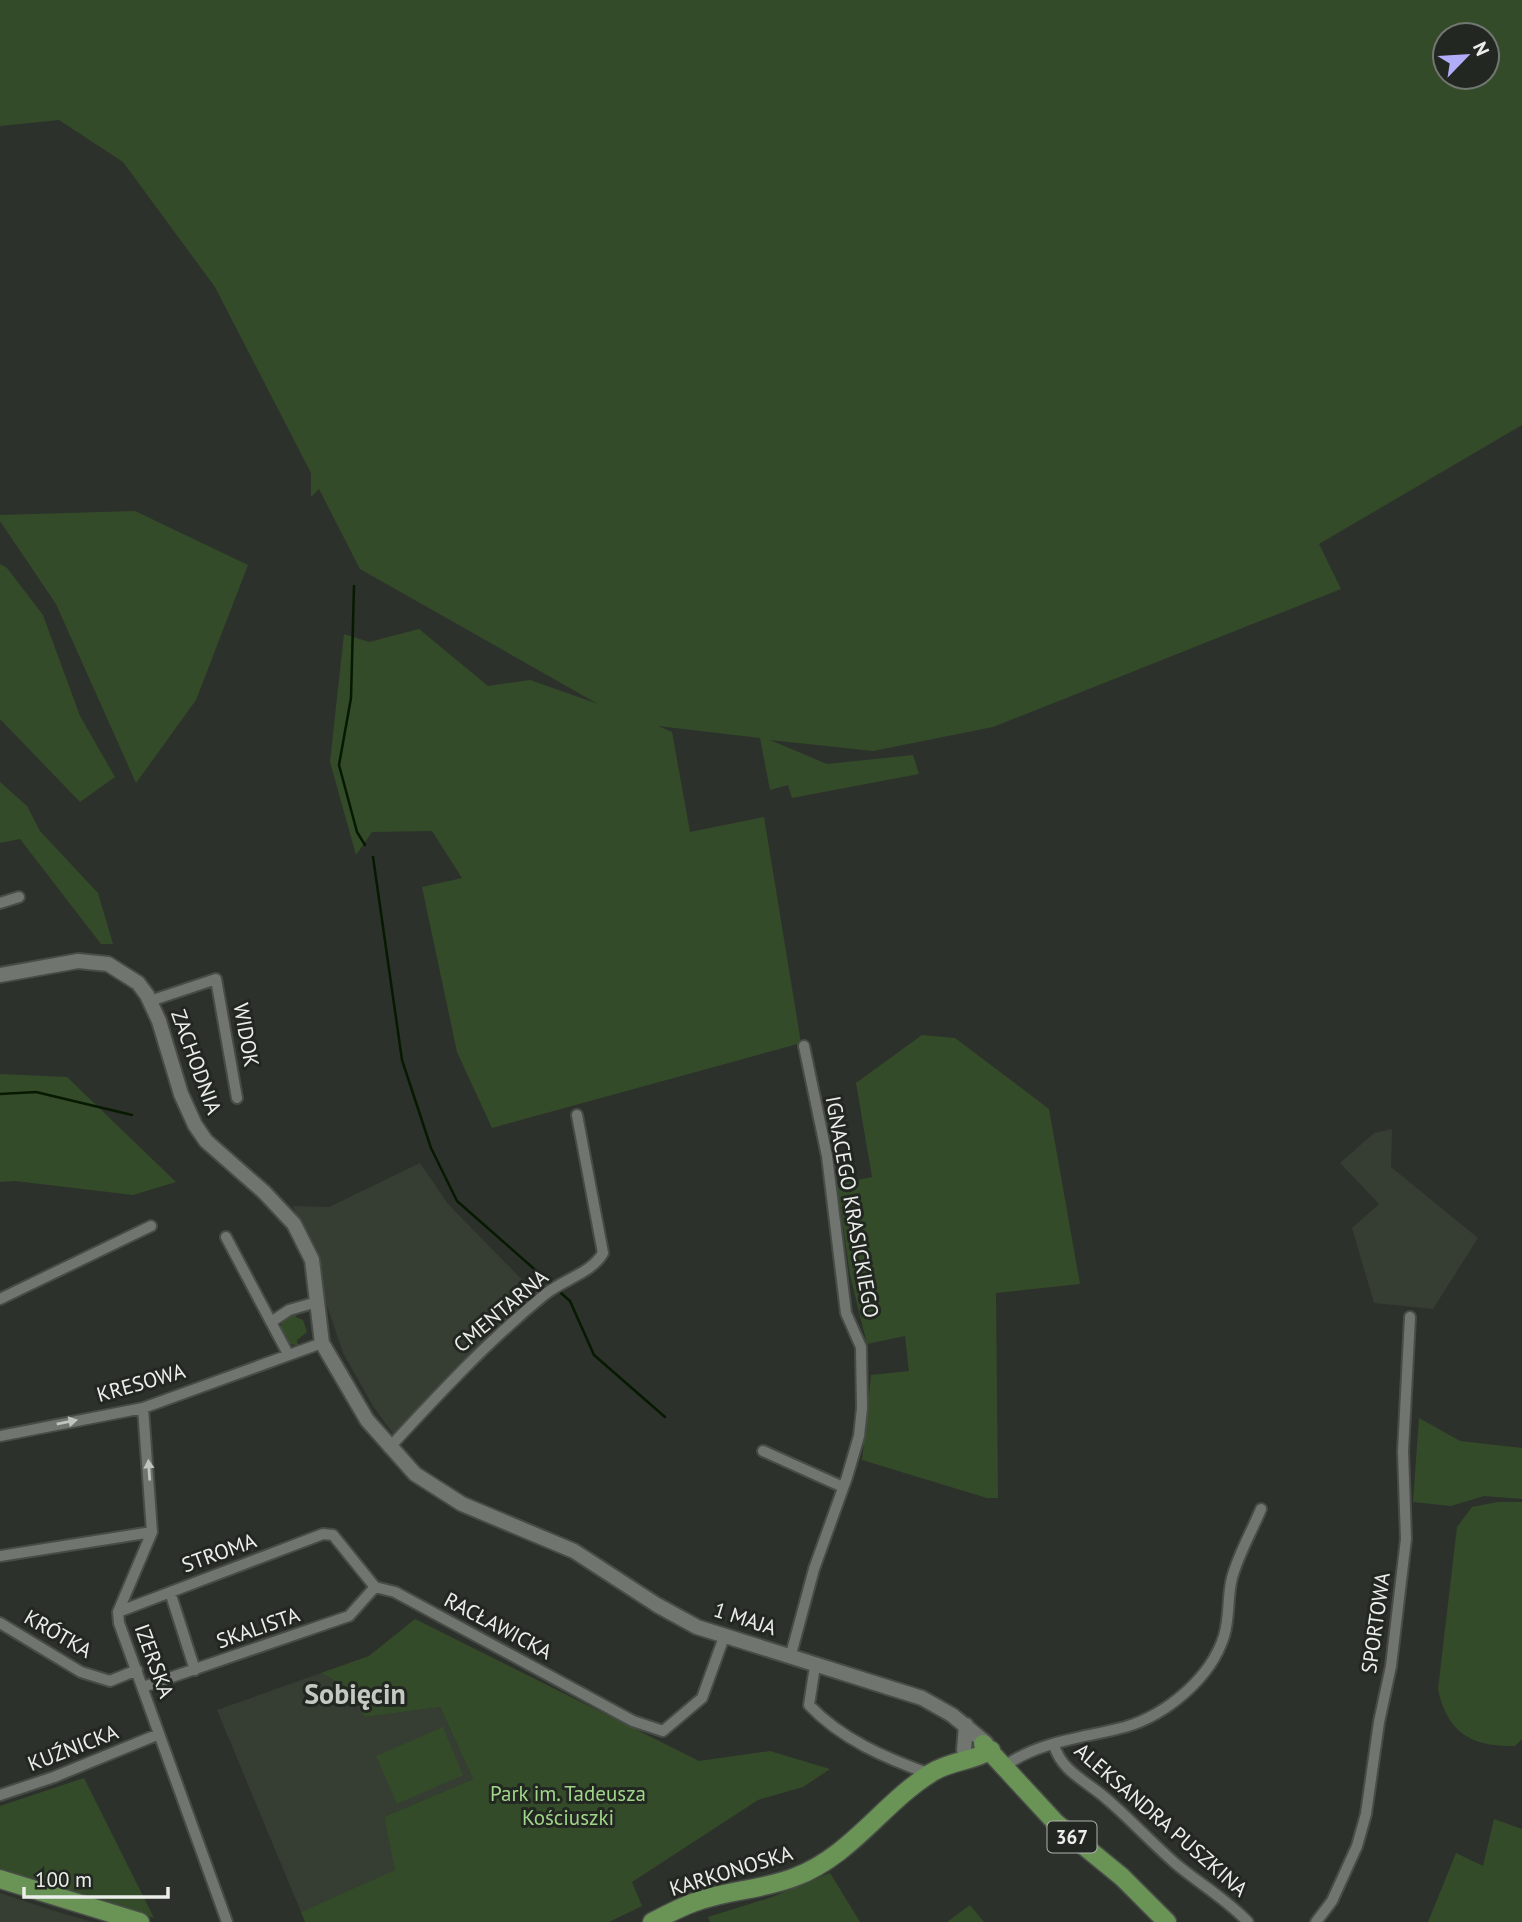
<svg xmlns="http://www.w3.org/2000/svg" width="1522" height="1922" font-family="'PT Sans',sans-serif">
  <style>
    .built { fill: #363d32 }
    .green { fill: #344b29; fill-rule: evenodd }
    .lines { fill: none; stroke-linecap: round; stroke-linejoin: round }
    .stream { stroke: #071901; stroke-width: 2.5 }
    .minor-casing { stroke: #484c47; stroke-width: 14 }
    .tertiary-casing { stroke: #484c47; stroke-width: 18 }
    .primary-casing { stroke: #484c47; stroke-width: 21 }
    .minor { stroke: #71756f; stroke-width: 10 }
    .tertiary { stroke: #71756f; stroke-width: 14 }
    .primary { stroke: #6a9455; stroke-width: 18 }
    .oneway { fill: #c0c4bf }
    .labels { text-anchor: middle; stroke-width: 6; stroke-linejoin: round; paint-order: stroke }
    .shield { fill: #232722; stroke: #afb2ae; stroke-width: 2 }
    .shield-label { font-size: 19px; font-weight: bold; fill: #ebeeea }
    .street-label { font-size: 21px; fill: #ebeeea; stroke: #232722 }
    .park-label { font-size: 21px; fill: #a0d688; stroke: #232722 }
    .district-label { font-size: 28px; font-weight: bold; fill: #c4cac2; stroke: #232722 }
  </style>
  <rect width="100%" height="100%" fill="#2d312b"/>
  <path class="built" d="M1392,1129L1391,1167L1478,1238L1433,1309L1374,1303L1352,1228L1379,1204L1340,1163L1374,1133Z
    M420,1163L448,1204L536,1294L460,1364L394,1435L373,1406L343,1353L293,1206L329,1207Z
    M321,1673L345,1686L365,1717L440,1707L473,1779L384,1817L396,1870L301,1912L217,1710Z
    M0,1893L48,1909L92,1922H0Z"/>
  <path class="green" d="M0,0H1522V425L1319,544L1341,589L993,727L873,751L770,740L827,764L913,755L919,774L792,798L788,785L770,790L760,738L658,726L672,732L690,832L764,817L801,1043L492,1128L457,1052L422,887L462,878L432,831L372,832L356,855L330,762L344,634L369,642L419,629L488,686L530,680L598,704L360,569L319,489L311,497V473L215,287L123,162L59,120L0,126ZM1445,35H1487V77H1445Z
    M135,511L248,565L196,700L136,783L56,604L0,521V515Z
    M0,564L7,568L43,615L80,716L115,777L80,802L0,719Z
    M0,782L27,806L40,831L98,893L113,944H101L20,839L0,843Z
    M922,1035L955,1038L1049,1109L1080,1284L996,1293L998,1498H987L862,1460L871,1375L909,1371L905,1336L867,1344L850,1275L837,1184L872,1177L856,1083Z
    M0,1074L67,1077L176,1182L133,1195L15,1181L0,1182Z
    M294,1312L296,1317L303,1320L307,1332L297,1340L298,1346L287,1343L280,1329L283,1318Z
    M1419,1418L1460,1441L1522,1448V1499L1484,1496L1451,1506L1413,1502Z
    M1498,1502H1522V1739L1515,1746C1472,1747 1447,1733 1438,1689L1457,1527L1472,1507Z
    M415,1619L699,1761L770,1751L830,1769L803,1787L758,1800L632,1882L642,1906L609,1922H305L301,1912L395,1870L384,1817L473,1779L440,1707L365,1717L345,1686L321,1673L369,1656Z
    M443,1727L463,1775L397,1804L376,1756Z
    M84,1778L154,1918L0,1869V1806Z
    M1494,1819L1522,1829V1922H1428L1456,1853L1483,1866Z
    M830,1873L860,1922H710L708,1917L772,1897Z
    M970,1905L984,1922H947Z"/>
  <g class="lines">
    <path class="stream" d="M354,586L351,698L339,765L357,832L365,845
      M373,857L402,1060L431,1148L457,1201L549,1282
      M0,1094L36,1092L132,1115
      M561,1293L570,1301L594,1355L665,1417"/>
    <defs>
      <path id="minor" d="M0,903L19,897
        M150,1001L216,979L237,1098
        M226,1237L271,1322
        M0,1299L151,1226
        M288,1354L271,1322L289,1310L317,1302
        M143,1408L152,1532L118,1612L119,1623L227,1922
        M0,1436L143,1408L322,1343
        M389,1448C438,1395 487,1342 543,1296C561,1280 591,1274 603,1253L577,1115
        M763,1451L843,1487
        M0,1556L152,1532
        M170,1592L195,1670
        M118,1612L323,1534L333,1535L375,1587L395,1592L633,1721L663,1731L702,1698L724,1637
        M0,1623L81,1672L110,1681L137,1670
        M790,1658L814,1569L847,1477L859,1436L862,1408L861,1347L846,1313L827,1156L804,1046
        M815,1666L809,1705C841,1739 885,1758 930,1774
        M143,1687L349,1616L375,1587
        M1054,1745C1062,1773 1089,1782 1109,1801C1132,1821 1153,1844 1176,1864C1200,1884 1226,1899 1248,1922
        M1005,1766C1039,1741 1084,1738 1125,1727C1166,1715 1211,1678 1224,1636C1230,1617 1227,1597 1232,1578C1238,1555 1252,1531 1261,1509
        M0,1795L54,1777L159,1734
        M1316,1922L1332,1901L1357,1846L1366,1814L1379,1722L1391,1666L1406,1539L1403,1451L1410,1317"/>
      <path id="tertiary" d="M0,975L78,961L108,964L138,983L147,995L159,1021L181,1094L195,1125L206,1141L264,1192L294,1224L312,1260L322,1343L367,1420L415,1474L462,1504L574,1551L657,1605L697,1627L922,1698L952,1715L986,1743
        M964,1750L966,1725"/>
      <path id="primary" d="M983,1744L1056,1823L1122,1877L1167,1922
        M0,1879L140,1922
        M652,1922C668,1914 684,1905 701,1900C731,1890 765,1889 795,1877C851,1856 883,1803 931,1773C951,1760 972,1762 991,1750"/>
    </defs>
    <use href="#minor" class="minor-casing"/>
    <use href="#tertiary" class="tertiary-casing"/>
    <use href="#primary" class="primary-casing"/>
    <use href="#minor" class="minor"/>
    <use href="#tertiary" class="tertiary"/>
    <use href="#primary" class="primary"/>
  </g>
  <defs><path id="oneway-solid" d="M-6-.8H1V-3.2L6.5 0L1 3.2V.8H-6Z" transform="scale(1.75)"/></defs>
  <g class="oneway">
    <use href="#oneway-solid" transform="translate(67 1422) rotate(-11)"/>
    <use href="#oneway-solid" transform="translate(149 1470) rotate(-94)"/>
  </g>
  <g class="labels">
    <rect class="shield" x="1047.5" y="1821.5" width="49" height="31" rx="5"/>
    <g class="shield-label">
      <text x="1072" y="1844">367</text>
    </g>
    <g class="street-label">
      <text transform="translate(246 1035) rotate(80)" y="7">WIDOK</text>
      <text transform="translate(196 1062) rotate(70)" y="7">ZACHODNIA</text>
      <text transform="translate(852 1207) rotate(80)" y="7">IGNACEGO KRASICKIEGO</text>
      <text transform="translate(501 1311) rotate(-40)" y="7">CMENTARNA</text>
      <text transform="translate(141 1383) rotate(-16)" y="7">KRESOWA</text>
      <text transform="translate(219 1553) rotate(-20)" y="7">STROMA</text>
      <text transform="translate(745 1619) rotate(18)" y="7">1 MAJA</text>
      <text transform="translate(1376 1623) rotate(-82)" y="7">SPORTOWA</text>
      <text transform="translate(498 1626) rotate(28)" y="7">RACŁAWICKA</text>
      <text transform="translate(258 1628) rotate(-19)" y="7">SKALISTA</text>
      <text transform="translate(58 1634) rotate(30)" y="7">KRÓTKA</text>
      <text transform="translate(154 1661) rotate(70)" y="7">IZERSKA</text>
      <text transform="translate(73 1748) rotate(-21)" y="7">KUŹNICKA</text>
      <text transform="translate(1161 1820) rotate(41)" y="7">ALEKSANDRA PUSZKINA</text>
      <text transform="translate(731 1871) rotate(-17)" y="7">KARKONOSKA</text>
    </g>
    <g class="park-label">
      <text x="568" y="1801">Park im. Tadeusza<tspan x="568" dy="24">Kościuszki</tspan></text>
    </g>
    <g class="district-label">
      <text x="355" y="1704">Sobięcin</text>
    </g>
  </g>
  <g transform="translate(1466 56) rotate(65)"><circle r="33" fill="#232722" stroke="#737772" stroke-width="2"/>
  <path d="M0-5L12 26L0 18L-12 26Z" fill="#b2adf9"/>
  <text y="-10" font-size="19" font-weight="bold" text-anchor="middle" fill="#ebeeea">N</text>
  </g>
  <path d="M24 1887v10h144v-10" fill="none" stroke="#ebeeea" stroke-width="3.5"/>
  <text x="35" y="1887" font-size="21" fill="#ebeeea" stroke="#232722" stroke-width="5" paint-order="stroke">100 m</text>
</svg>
